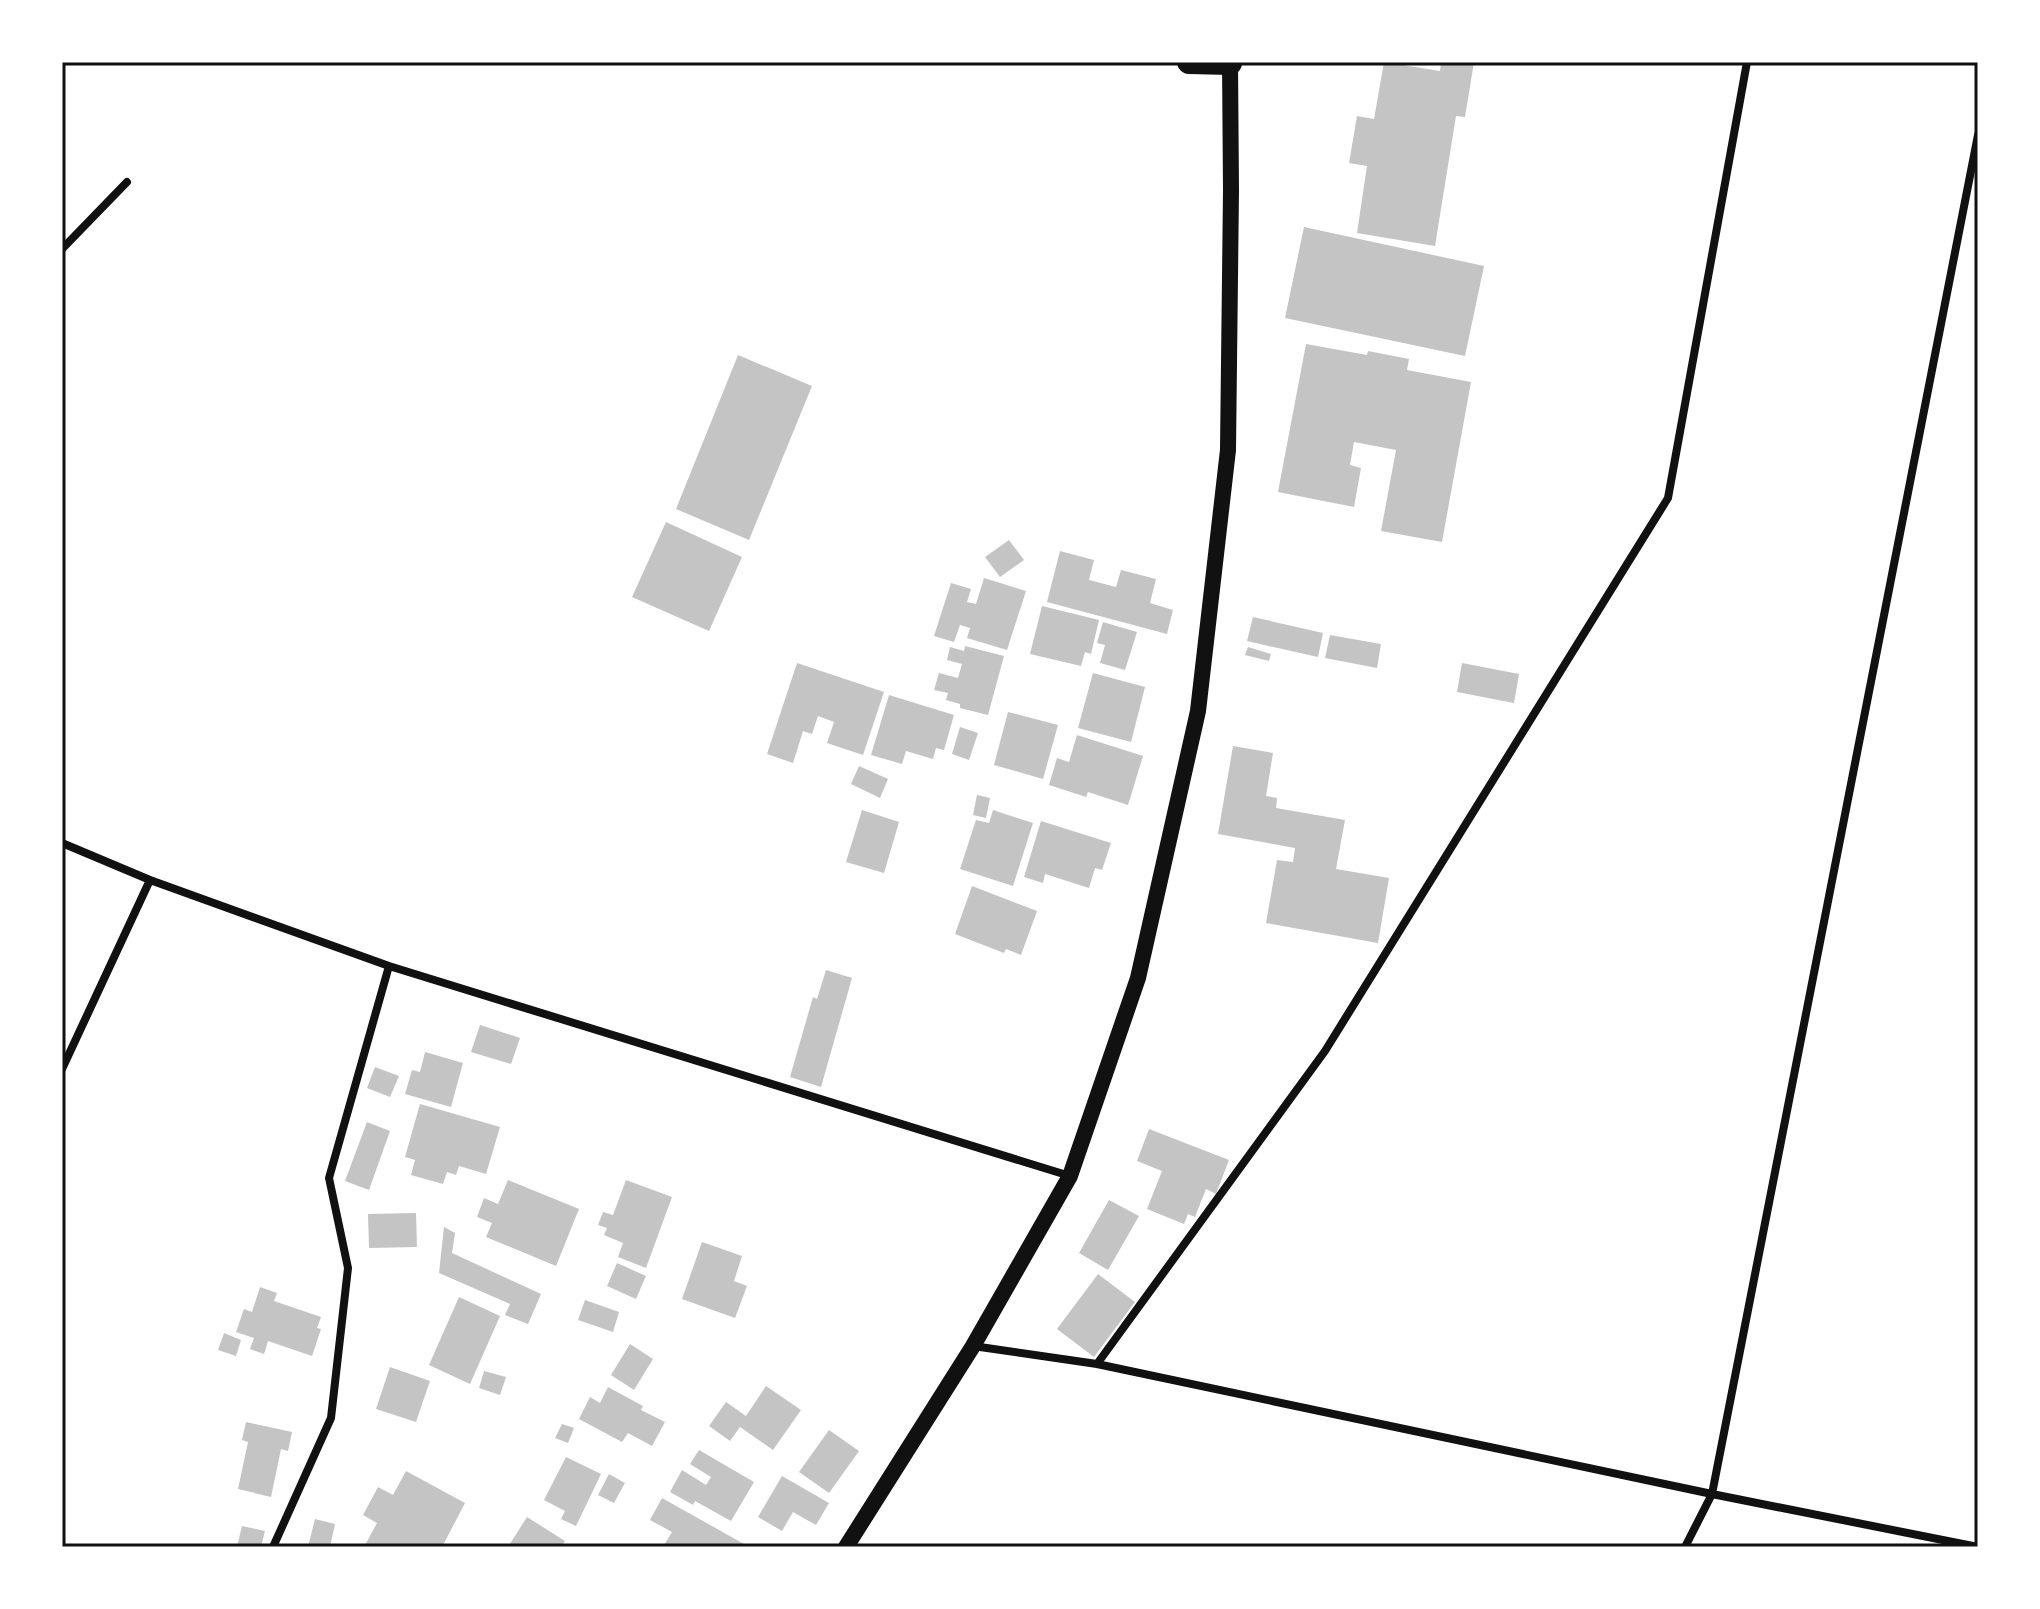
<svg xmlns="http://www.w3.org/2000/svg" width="2040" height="1609" font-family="'DejaVu Sans',sans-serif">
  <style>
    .building { fill: #c4c4c4 }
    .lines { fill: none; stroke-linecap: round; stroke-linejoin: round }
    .minor { stroke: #111; stroke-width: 8 }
    .secondary { stroke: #111; stroke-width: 16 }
    .motorway { stroke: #111; stroke-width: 24 }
    .neatline { fill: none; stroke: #111; stroke-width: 3 }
  </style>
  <rect width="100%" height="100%" fill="#fff"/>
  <path class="building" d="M1384,62L1440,71L1441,62H1474L1465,117L1456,116L1435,246L1357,233L1367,166L1349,163L1357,116L1374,119Z
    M1304,227L1484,266L1465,356L1285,318Z
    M1306,344L1367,355L1368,351L1409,359L1407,370L1471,382L1442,542L1381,531L1396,450L1354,442L1350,465L1361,468L1354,507L1278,492Z
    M738,355L812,386L749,540L676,509Z
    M666,522L742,557L709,631L632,597Z
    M1009,540L1024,560L1000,577L985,557Z
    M1060,551L1094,560L1089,580L1116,587L1121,570L1156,579L1150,603L1173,610L1167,634L1047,602Z
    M984,578L1026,591L1007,650L967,638L970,628L960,625L954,642L934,636L951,583L971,589L967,602L976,604Z
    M1042,606L1099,620L1091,654L1085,652L1081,666L1030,654Z
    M1253,617L1323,633L1318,657L1247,641Z
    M1103,622L1137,632L1125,670L1100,663L1105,645L1097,643Z
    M1330,635L1381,644L1377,668L1325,658Z
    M965,646L1004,656L988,715L960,708V704L946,700L948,693L934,690L939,673L958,678L962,664L947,660L950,647L964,651Z
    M1248,647L1271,654L1269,661L1245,655Z
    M797,663L884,692L863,755L827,743L834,722L818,716L812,734L803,731L793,763L767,754Z
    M1462,663L1519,674L1514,703L1457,692Z
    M1093,673L1145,687L1131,742L1078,728Z
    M889,695L954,715L944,750L936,748L933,759L906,751L902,764L871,755Z
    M1008,712L1058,725L1043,779L994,765Z
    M960,727L978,733L969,760L952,754Z
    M1077,735L1143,756L1128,805L1088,792L1086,797L1049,785L1057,758L1069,762Z
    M1233,746L1273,753L1266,796L1277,798L1276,808L1345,820L1336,869L1389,878L1378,943L1266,923L1277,860L1293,862L1295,848L1218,834Z
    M859,766L888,779L880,798L851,784Z
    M977,795L990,798L986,818L973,815Z
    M862,810L899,822L884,873L846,862Z
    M993,810L1033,823L1013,886L960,869L976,820L989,823Z
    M1041,821L1111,843L1102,870L1095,868L1089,888L1045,874L1043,883L1024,877Z
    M972,886L1037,911L1021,955L1006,949L1004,953L955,934Z
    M826,970L852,978L821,1087L790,1077L813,997L817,999Z
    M480,1025L520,1038L511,1064L471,1052Z
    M425,1052L463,1063L451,1107L405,1094L412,1070L420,1072Z
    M375,1067L399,1076L390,1097L367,1088Z
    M420,1104L500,1127L486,1174L459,1166L456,1175L447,1172L443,1184L411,1175L415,1160L405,1157Z
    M367,1122L390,1131L369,1190L345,1181Z
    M1149,1129L1229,1160L1216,1194L1206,1189L1195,1217L1188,1214L1184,1224L1147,1209L1162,1171L1137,1161Z
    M508,1180L579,1209L556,1266L486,1237L492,1223L477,1217L484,1198L498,1204Z
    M626,1180L672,1197L646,1268L618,1257L623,1243L604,1235L607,1228L598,1225L603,1212L613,1215Z
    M1109,1200L1139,1216L1108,1270L1079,1253Z
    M416,1213L417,1247L369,1248L368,1214Z
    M444,1227L455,1233L452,1253L541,1294L528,1324L505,1315L510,1304L439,1273Z
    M702,1242L742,1256L734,1281L747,1286L735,1318L682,1299Z
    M617,1263L646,1276L636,1299L607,1286Z
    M1098,1274L1135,1302L1094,1357L1057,1329Z
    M260,1287L277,1293L274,1301L321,1317L317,1328L321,1329L312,1356L268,1341L264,1354L250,1349L254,1338L236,1332L244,1309L252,1312Z
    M459,1297L500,1316L470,1384L429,1365Z
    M585,1300L619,1312L613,1332L578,1320Z
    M224,1333L241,1340L236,1356L218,1350Z
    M630,1344L653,1359L634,1390L611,1375Z
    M390,1367L430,1381L416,1422L376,1409Z
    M484,1371L506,1377L500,1395L479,1388Z
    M766,1386L801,1410L773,1450L740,1427L730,1441L709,1426L726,1402L746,1416Z
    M608,1387L643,1406L641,1410L665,1422L652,1446L628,1433L622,1442L579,1419L590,1397L600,1403Z
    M246,1422L292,1432L288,1451L281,1449L271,1497L238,1489L248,1442L242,1440Z
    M562,1424L574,1428L568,1443L555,1438Z
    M829,1430L859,1451L829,1493L799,1472Z
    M699,1450L754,1482L731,1521L695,1501L693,1505L670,1492L682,1470L706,1485L711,1477L690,1464Z
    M566,1457L601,1474L576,1526L561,1519L565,1511L544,1500Z
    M406,1471L465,1503L442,1547H364L377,1523L363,1515L378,1487L393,1495Z
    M609,1474L625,1483L614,1503L598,1495Z
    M782,1476L829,1503L816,1525L793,1512L782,1531L758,1517Z
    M662,1498L744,1544L742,1547H663L672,1532L650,1520Z
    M527,1517L565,1541L561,1547H508Z
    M315,1519L335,1524L330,1547H308Z
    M242,1526L265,1531L261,1547H237Z"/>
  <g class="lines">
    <path class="minor" d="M62,249L127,182
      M62,843L150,880L389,966
      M62,1069L150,880
      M973,1346L1097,1364L1712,1494L1978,1547
      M1097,1364L1325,1051L1668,498L1747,62
      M273,1547L331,1418L348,1268L329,1178L389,966L1070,1176
      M1685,1547L1712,1494L1978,135"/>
    <path class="secondary" d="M846,1547L973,1346L1070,1176L1138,978L1198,711L1228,450L1231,190L1230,62"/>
    <path class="motorway" d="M1189,62L1230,63"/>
  </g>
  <rect width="2040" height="1609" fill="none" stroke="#ffffff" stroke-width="128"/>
  <rect x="64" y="64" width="1912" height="1481" class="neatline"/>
</svg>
